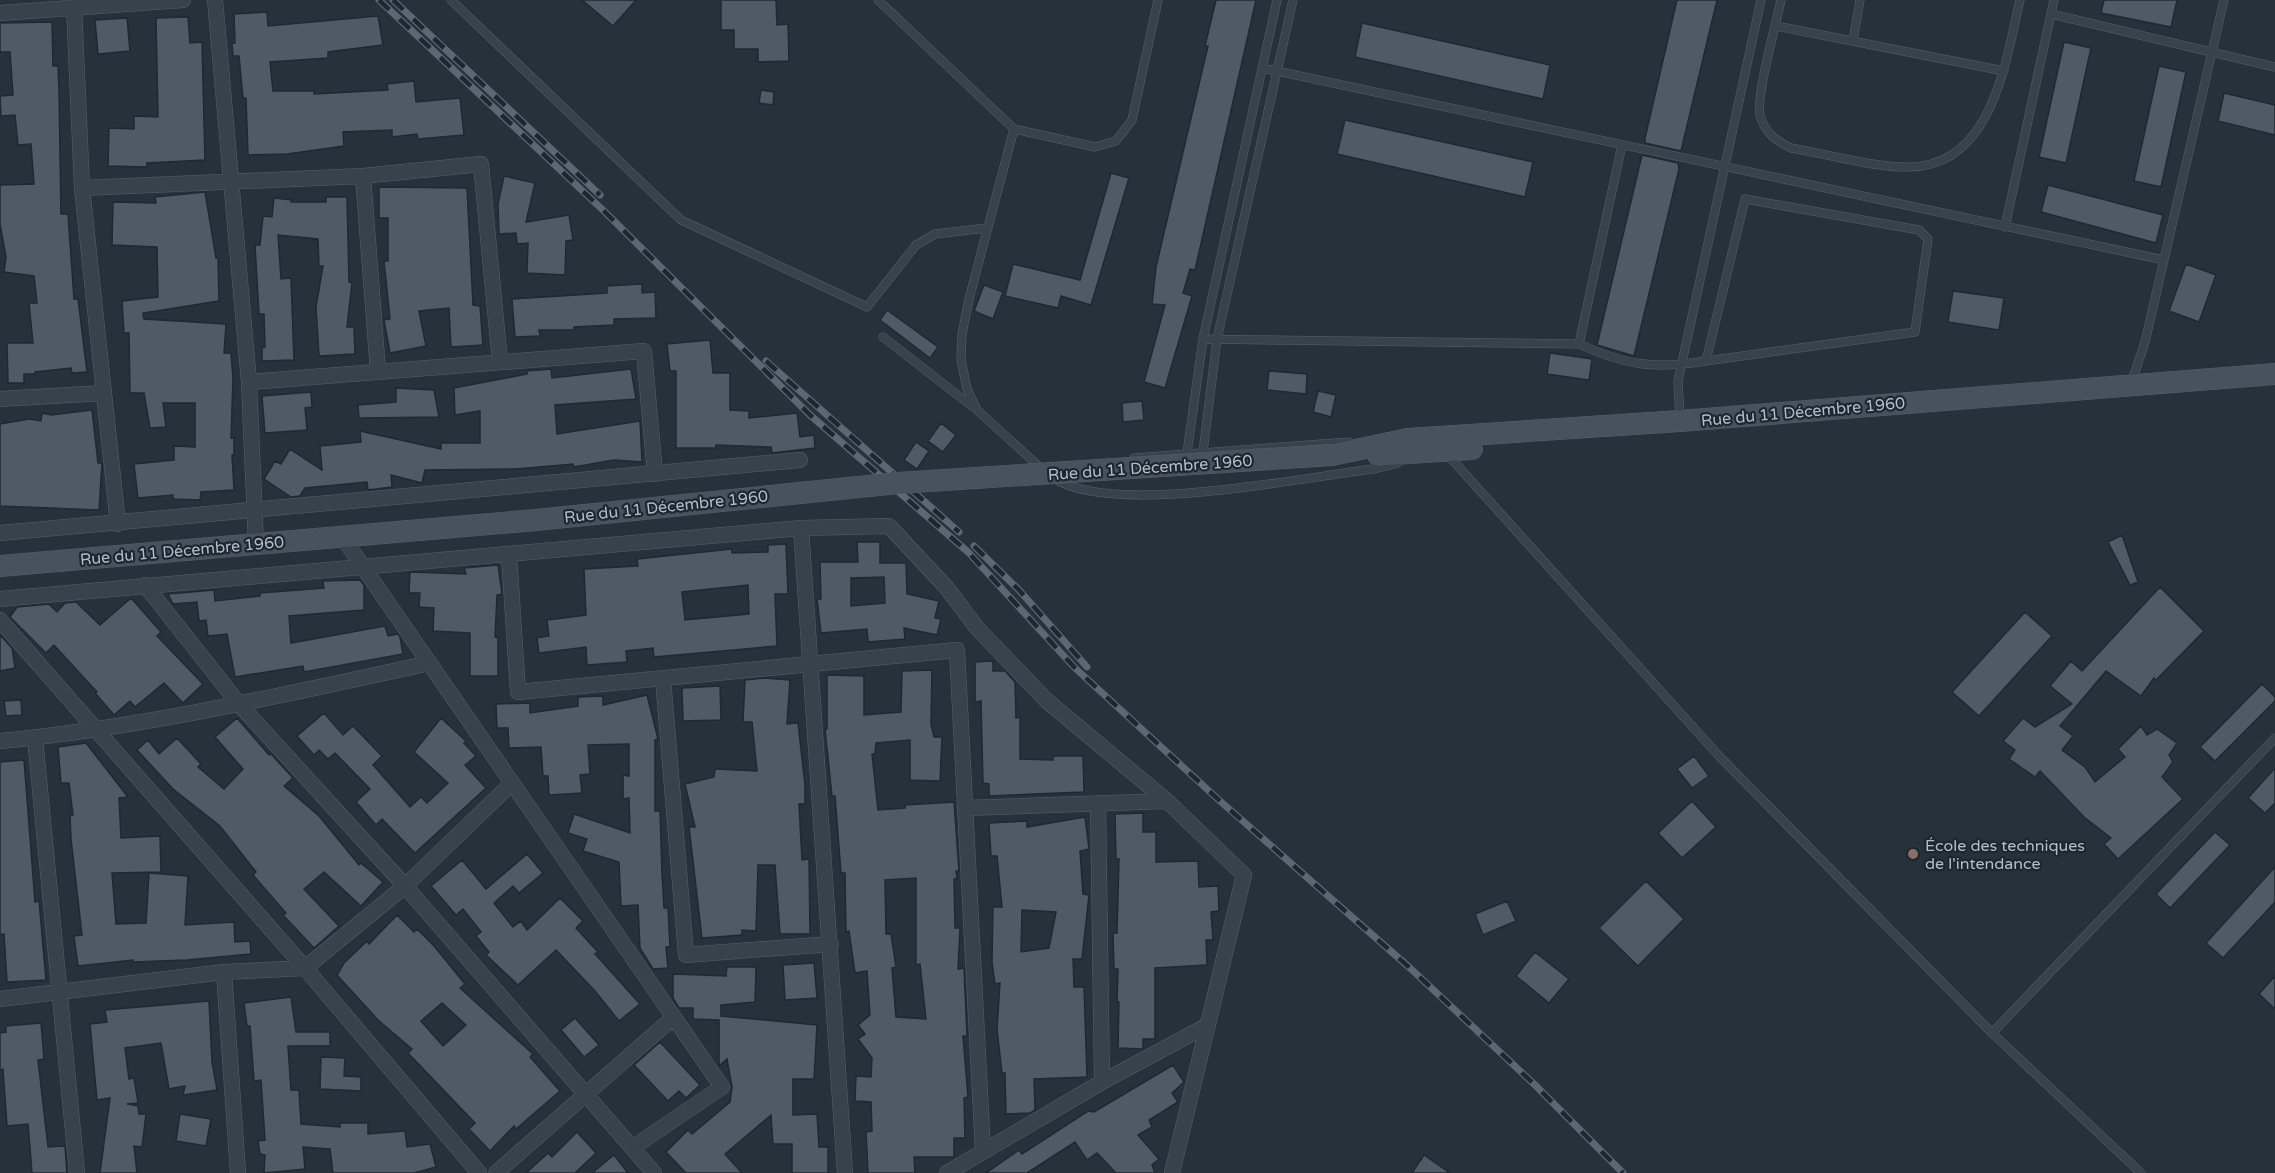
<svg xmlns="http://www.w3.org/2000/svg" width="2275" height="1173" font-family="'Varela Round',sans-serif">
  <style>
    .building { fill: #4e5b67; stroke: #1f2933; stroke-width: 1.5; fill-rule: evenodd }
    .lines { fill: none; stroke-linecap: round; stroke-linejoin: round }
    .service-casing { stroke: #56606a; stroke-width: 9 }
    .minor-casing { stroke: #56606a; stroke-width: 16 }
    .secondary-casing { stroke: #56606a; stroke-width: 22 }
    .service { stroke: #38424c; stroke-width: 8 }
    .minor { stroke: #38424c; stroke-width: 15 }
    .secondary { stroke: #47525e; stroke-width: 21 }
    .rail-casing { stroke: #5b6772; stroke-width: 7 }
    .rail { stroke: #1d2731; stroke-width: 4.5; stroke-dasharray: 14; stroke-linecap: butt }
    .secondary-bridge-casing { stroke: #56606a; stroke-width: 22; stroke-linecap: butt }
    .secondary-bridge { stroke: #47525e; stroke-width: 21 }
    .education-dot { fill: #8d6e63; stroke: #1d2731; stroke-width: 2 }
    .labels { text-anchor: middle; stroke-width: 4.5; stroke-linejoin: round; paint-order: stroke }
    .street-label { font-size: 16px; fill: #b4bdc7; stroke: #1d2731 }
    .poi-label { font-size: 16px; fill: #b4bdc7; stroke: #1d2731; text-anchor: start }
  </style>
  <rect width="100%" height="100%" fill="#25313b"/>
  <path class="building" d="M582,0H636L613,26Z
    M721,0H776L777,25L788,24L789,61L758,62V49H734V30H721Z
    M1216,0H1256L1195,270L1190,269L1183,293L1192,296L1165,388L1144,382L1165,305L1152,304L1156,267L1208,46H1205Z
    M1677,0H1717L1681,151L1645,143V138Z
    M2104,0H2177L2171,27L2101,13Z
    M267,12L268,26L378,16L383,45L328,52V58L270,62L273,91H314V94L388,90L387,84L414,81L416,102L460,98L464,135L418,139L417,134L392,137V130L343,132L344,146L287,154L248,155L246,98H243L239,56H233L232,43H235L234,14Z
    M188,17L190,43L202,42L205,160L147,163V167L108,166L109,128L134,129V116L158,117L156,18Z
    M127,18L130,51L98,54L95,20Z
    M52,22L53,66H58L59,91L61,214H68L74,299H78L87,372L72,373L71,368L35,372V374H24V383H8L7,343H33L29,303H37L34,276L4,272L6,257L0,224V185L34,184L31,144L18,145L15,115L1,116L0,96L13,95L10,52H0V23Z
    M1362,23L1550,65L1543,99L1355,57Z
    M2064,42L2091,48L2066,163L2039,157Z
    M2159,66L2186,72L2161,187L2134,181Z
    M761,90L774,92L773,105L759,103Z
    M2224,93L2275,105V135L2218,121Z
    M1345,120L1533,162L1525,197L1337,154Z
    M1642,155L1678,163L1679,169L1634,356L1597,345Z
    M1111,173L1129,178L1091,305L1061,296L1058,308L1005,296L1013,264L1080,280Z
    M504,176L535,183L526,222L569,215L573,240L566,241L565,275L527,273L528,243L517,244L516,233L499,234L498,204Z
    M2048,185L2163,215L2156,243L2041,212Z
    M379,187L467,188L473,305L480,306L483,345L451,347L449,308L419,311L426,346L390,353L384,320L390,319L384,261H388V218H379Z
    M205,192L216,258H218L219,301L143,313L144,319L226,324L224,353H231L233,378L231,438H234V455H232L234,490L201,492L200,500L173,499V495L138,498L134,464L174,460V446L195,447V403H163L166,427L150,428L144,393H130L129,333H124L122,301L158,297L157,247L112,245L113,202L156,203L155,197Z
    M326,197H347L349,282L352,283L347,327H354L355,354L319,356L316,307L323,266H319L318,239L278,235L281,279L291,278L294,360L262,361V348L265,347L264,314H259L255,245H260L263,216L272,217L274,198L292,200L291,202H326Z
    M2186,264L2216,275L2199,322L2169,311Z
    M642,284V293L655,292L656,318L614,319V325L574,327V330H539L540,336L515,337L512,299L607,293V286Z
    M984,285L1003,292L993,319L974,311Z
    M1953,291L2004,298L1999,330L1948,322Z
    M887,310L938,347L930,358L880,320Z
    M710,340L713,373H730V410L749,411V418L797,413L800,437L814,435L815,448L772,453L771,447L716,445V448H676V371H670L667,344Z
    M1550,353L1592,359L1589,380L1547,374Z
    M551,369L552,378L631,369L636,399L555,405L557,434L640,421L642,462L614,460L574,467L573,464L516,469L425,470L422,483L391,475L392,487L368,490L367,482L305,488L300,496L291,497L264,479L275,461L281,464L290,449L322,470L320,446L361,442L360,431L441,449V443H480V411L455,415L454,388L527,374V371Z
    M1269,371L1307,374L1306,394L1267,390Z
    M396,388L434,390L439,417L359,418L358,405L396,402Z
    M1318,391L1336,395L1331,417L1313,412Z
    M311,392L312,407L305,408L307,430L265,433L262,396Z
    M1142,401L1144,420L1123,422L1122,403Z
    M92,410L98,463H102L99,510L0,506V424L29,419L41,421L42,413L51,415Z
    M941,423L956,435L943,452L928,441Z
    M916,442L929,451L917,469L904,460Z
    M2122,535L2138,582L2130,585L2108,542Z
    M857,542H880V563H906L907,594L939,601L935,618L941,619L937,635L904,628L905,639L868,642L867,629L821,633L817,599H821L820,562H858ZM884,577L885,603L851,606V578Z
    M786,544L788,594H775L777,646L654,657L653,648L626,651L627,662L587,665L586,647L539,653L537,638L549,636L547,620L586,615L584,569L638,566L637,559L732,549V553L768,552V545ZM748,585L749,614L685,620L682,592Z
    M498,565L502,594L497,595L495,637L498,638V676H470V633L433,631L434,608L419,607L420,593H409L410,572L466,574L464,568Z
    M360,580L364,585V610L289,616L291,643L385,626L388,636L398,634L400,637L403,654L304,672L303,666L235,677L227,634L208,636L206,620L199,621L197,602L173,604L168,594L214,590L215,601L260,596V593L324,588L323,581Z
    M2160,587L2204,631L2156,680L2154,678L2141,696L2106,671L2060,726L2073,736L2062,750L2085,767L2095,782L2125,757L2118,749L2141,726L2147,735L2157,729L2177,743L2169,755L2173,762L2162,777L2183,799L2118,859L2104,844L2111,838L2084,817L2040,771L2035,777L2009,759L2015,750L2003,741L2023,718L2035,727L2072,704L2050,686L2071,661L2082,671Z
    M131,598L161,632L157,636L203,684L183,703L164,683L135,707L130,701L114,715L95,693L97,692L54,645L46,653L10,617L17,607L49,604L57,612L65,603L76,602L100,625Z
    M2025,612L2052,636L1979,716L1952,692Z
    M0,635L12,648L15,668L0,671Z
    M993,661V671H1005L1015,682L1016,718L1020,717V759L1053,760V756H1083L1084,792L989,796V784L983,783L981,701L975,702V662Z
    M932,670L931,724L934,737H942L940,781L910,780V740L876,743L875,754H872L878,810L905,808V805L954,802L959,871H956L957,879H954L955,928H960L958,969L964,968L967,1036H963L968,1097L964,1098L965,1138H954V1157H914L915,1173H868L866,1132L872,1131L871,1102L855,1101L856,1076L871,1077L872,1058L858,1039L865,1034L858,1025L870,1015L867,971L855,973L849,931L846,932L845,873H841L835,796H832L825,729H827V675L864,676V715L901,712L902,671ZM916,878V965L920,964L926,1019L896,1017L892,968L896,967L891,934H886L885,880Z
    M764,678L790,680L787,724L798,723L805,785V804H799L802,860L809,859L810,934H780L775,865H758L756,931L742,930V935L702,938L689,827H695L685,784L714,777L715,769L757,771L752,722H743L745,680Z
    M2262,684L2275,697V701L2215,761L2200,747Z
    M720,686L721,720L683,721L682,688Z
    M647,695L658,739L655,740V811H660L662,874L664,908H668L670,947H666L668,968L653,969L640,948L638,905L621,906L619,862L583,851L587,839L568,833L574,814L630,833L629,798L623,799V775L629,776V744L588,745L590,774L580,775L582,793L549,795L548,776H543L541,747L509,748L508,728H497L496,704L530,703V713L578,706V697L603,696V705Z
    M21,700L22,715L6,716L4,701Z
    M324,713L343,735L353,726L382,756L373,765L410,807L421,797L427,803L448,783L414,752L441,718L466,741L464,743L476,756L465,765L486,788L415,853L382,819L376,825L356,802L370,789L335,753L328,759L319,750L314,755L297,736Z
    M237,718L269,755L270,753L293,778L284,786L319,816L359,865L361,863L383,882L361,906L324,872L304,889L339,926L314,948L283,915L286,913L253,875L256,872L220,826L173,789L137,750L148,740L159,754L177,738L201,764L198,767L224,789L243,769L215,737Z
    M86,743L128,797L119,798L121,838L160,836L161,872L112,873L116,924L146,923L149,873L188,876L185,925L234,922L235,942L250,941L251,954L187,960L133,962V960L78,966L74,936L82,935L71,839L70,815H73L69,783H61L58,747Z
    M1694,756L1709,776L1692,788L1677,769Z
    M24,760L35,902L39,901L46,980L7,982L4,934L0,935V762Z
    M2275,768V803L2265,813L2248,798Z
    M1692,801L1716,827L1682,858L1658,833Z
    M1143,813V832H1156V862L1198,861L1199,887L1218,886L1219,911L1211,912L1213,940H1206L1207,965L1155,968V1039H1143V1049L1118,1048L1119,1002H1117L1118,969H1114L1113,933H1117L1119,859H1116L1115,814Z
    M1085,817L1089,849L1080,851L1083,894L1089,895L1082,959H1073L1074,987H1084L1087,1077L1034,1079L1035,1110L1030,1113L1006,1114L1005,1073H1002L997,1029L1000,983L995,984L992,962L993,907H1002L997,856H991L989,823L1027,821V827ZM1022,910L1056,912L1049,948L1021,952Z
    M2215,832L2230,845L2170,908L2156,894Z
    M527,854L543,873L519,893L513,886L494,903L513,927L521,921L527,930L560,898L583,921L576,928L598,952L595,954L640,1004L619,1021L595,991L556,950L518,985L486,955L489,952L476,936L481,932L463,909L456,915L431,886L462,860L486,889Z
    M2275,867V902L2223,958L2206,943Z
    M1646,881L1684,919L1638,966L1599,928Z
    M1507,901L1516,921L1483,935L1475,914Z
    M397,915L414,932L417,929L434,946L465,984L460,988L533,1054L530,1057L560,1091L516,1129L514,1126L490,1151L469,1129L475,1123L408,1053L412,1049L378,1020L337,975L344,963L367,941L369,944ZM442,1003L466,1025L443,1046L421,1021Z
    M1535,952L1569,979L1549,1003L1516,976Z
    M814,963L817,998L785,1000L783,965Z
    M727,967H756L755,1002L721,1005V1016L817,1025L814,1079H793V1115L817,1114L819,1147H828V1173H792V1144H773L771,1115L725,1154L742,1173H686L666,1152L688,1130L692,1134L730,1102L732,1087L727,1059L719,1066V1020L693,1019V1008H679L673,998V974L726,976Z
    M2275,976V1009L2259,994Z
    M291,997L296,1032H330V1046H288L291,1090H299L301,1124L340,1127V1123H368V1134L405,1131L407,1147L430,1144L436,1167L414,1173H333L330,1149L303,1147L305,1169L264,1173L265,1155L260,1154L258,1141L265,1140L261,1080L254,1081L250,1026H247L244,1003Z
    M209,1001L212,1062L217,1090L183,1095L185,1086L169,1089L161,1043L125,1048L129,1079L134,1078L138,1103L127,1104L138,1106L139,1114H146L142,1147L134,1146L137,1173H100L110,1098L97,1100L90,1024L107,1022L105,1010Z
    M575,1018L599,1045L584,1057L561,1030Z
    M41,1023L44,1059L38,1060L48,1147L65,1146L67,1173H32L28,1124L7,1126L3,1069L0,1070V1033L6,1032V1026Z
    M660,1042L700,1085L686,1098L679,1091L668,1101L634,1065Z
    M321,1057L345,1058L344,1076L361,1077V1091L320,1089Z
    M1173,1065L1184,1082L1172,1093L1178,1102L1149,1120L1152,1127L1138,1135L1159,1159L1152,1165L1155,1173H1116L1097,1153L1087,1160L1075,1142L1027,1173H986L1019,1150L1022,1154L1088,1111L1094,1112Z
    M180,1114L211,1119L206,1146L176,1141Z
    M577,1132L596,1153L575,1173H526L548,1153L552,1157Z
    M614,1155L628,1173H592Z
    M1424,1155L1450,1173H1412Z"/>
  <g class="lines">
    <defs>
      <path id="service" d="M451,0L681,220L867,307L916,245L935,234L987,228
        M878,0L1014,129L1095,147L1116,141L1132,120L1158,0
        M1781,0C1776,24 1756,96 1760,115C1764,132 1776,141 1791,148C1827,154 1867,166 1903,167C1992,171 2005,64 2020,0
        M2051,14L2275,67
        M1776,26L2004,71
        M1853,41L1860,0
        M1262,68L2164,260
        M1014,129L969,299L962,334L961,360L967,389L977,410L1043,470
        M2005,227L2054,0
        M883,337L973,407
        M1203,339L1579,344L1622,145
        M1579,344C1627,366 1655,369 1706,361L1915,332L1928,239L1919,230L1745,199L1706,361
        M2131,384L2145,342L2224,0
        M1680,419L1678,381L1761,0
        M1203,452L1217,339L1293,0
        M1187,453L1203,339L1277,0
        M1447,454L1719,756L1992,1033L2141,1173
        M1134,458L1349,442
        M1053,478C1113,517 1299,478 1373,469L1398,463
        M1992,1033L2275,738"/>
      <path id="minor" d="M215,0L249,382L256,544
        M74,7L82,188L118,524
        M0,13L183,0
        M363,176L378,371
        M82,188L363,176L481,164L500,362
        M249,382L644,351L655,474
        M0,399L104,393
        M801,528L889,526L947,588L977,628L1047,701L1167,801L1244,875L1172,1173
        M0,533L800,460
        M343,538L722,1087L632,1148
        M509,555L518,692L957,650L983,1151
        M145,585L239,704L405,886L654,1173
        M0,599L801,528L845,1173
        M0,620L305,968L479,1173
        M663,679L686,955L831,944
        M35,738L77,1173
        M0,741C145,727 287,694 430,663
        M1098,803L1102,1082
        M966,808L1167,801
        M224,972L238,1173
        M0,999L224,972L305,968L405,886L511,784
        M496,1173L674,1017
        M947,1173L1102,1082L1208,1025"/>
      <path id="secondary" d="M1332,455L1408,439L1680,421L2275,374
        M1378,455L1472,449
        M0,566L536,520"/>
    </defs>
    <use href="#service" class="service-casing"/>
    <use href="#minor" class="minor-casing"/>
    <use href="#secondary" class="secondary-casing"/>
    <use href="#service" class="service"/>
    <use href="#minor" class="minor"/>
    <use href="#secondary" class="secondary"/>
    <defs>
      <path id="rail" d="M379,0L605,212L810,415L968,552L1075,668L1220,801L1410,968L1535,1085L1623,1173
        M393,0L600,195
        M766,361L959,532
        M974,546L1019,590L1087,667"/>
    </defs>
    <use href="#rail" class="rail-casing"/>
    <use href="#rail" class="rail"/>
    <defs>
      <path id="secondary-bridge" d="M536,520L898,483L1332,455"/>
    </defs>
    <use href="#secondary-bridge" class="secondary-bridge-casing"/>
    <use href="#secondary-bridge" class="secondary-bridge"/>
  </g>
  <circle class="education-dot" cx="1913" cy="854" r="6"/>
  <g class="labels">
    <g class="street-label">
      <text transform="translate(1803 411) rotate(-5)" y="6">Rue du 11 Décembre 1960</text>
      <text transform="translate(1150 467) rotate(-4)" y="6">Rue du 11 Décembre 1960</text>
      <text transform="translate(666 506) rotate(-6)" y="6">Rue du 11 Décembre 1960</text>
      <text transform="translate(182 550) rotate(-5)" y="6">Rue du 11 Décembre 1960</text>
    </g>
    <g class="poi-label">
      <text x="1925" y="851">École des techniques<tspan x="1925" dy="18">de l'intendance</tspan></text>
    </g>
  </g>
</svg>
